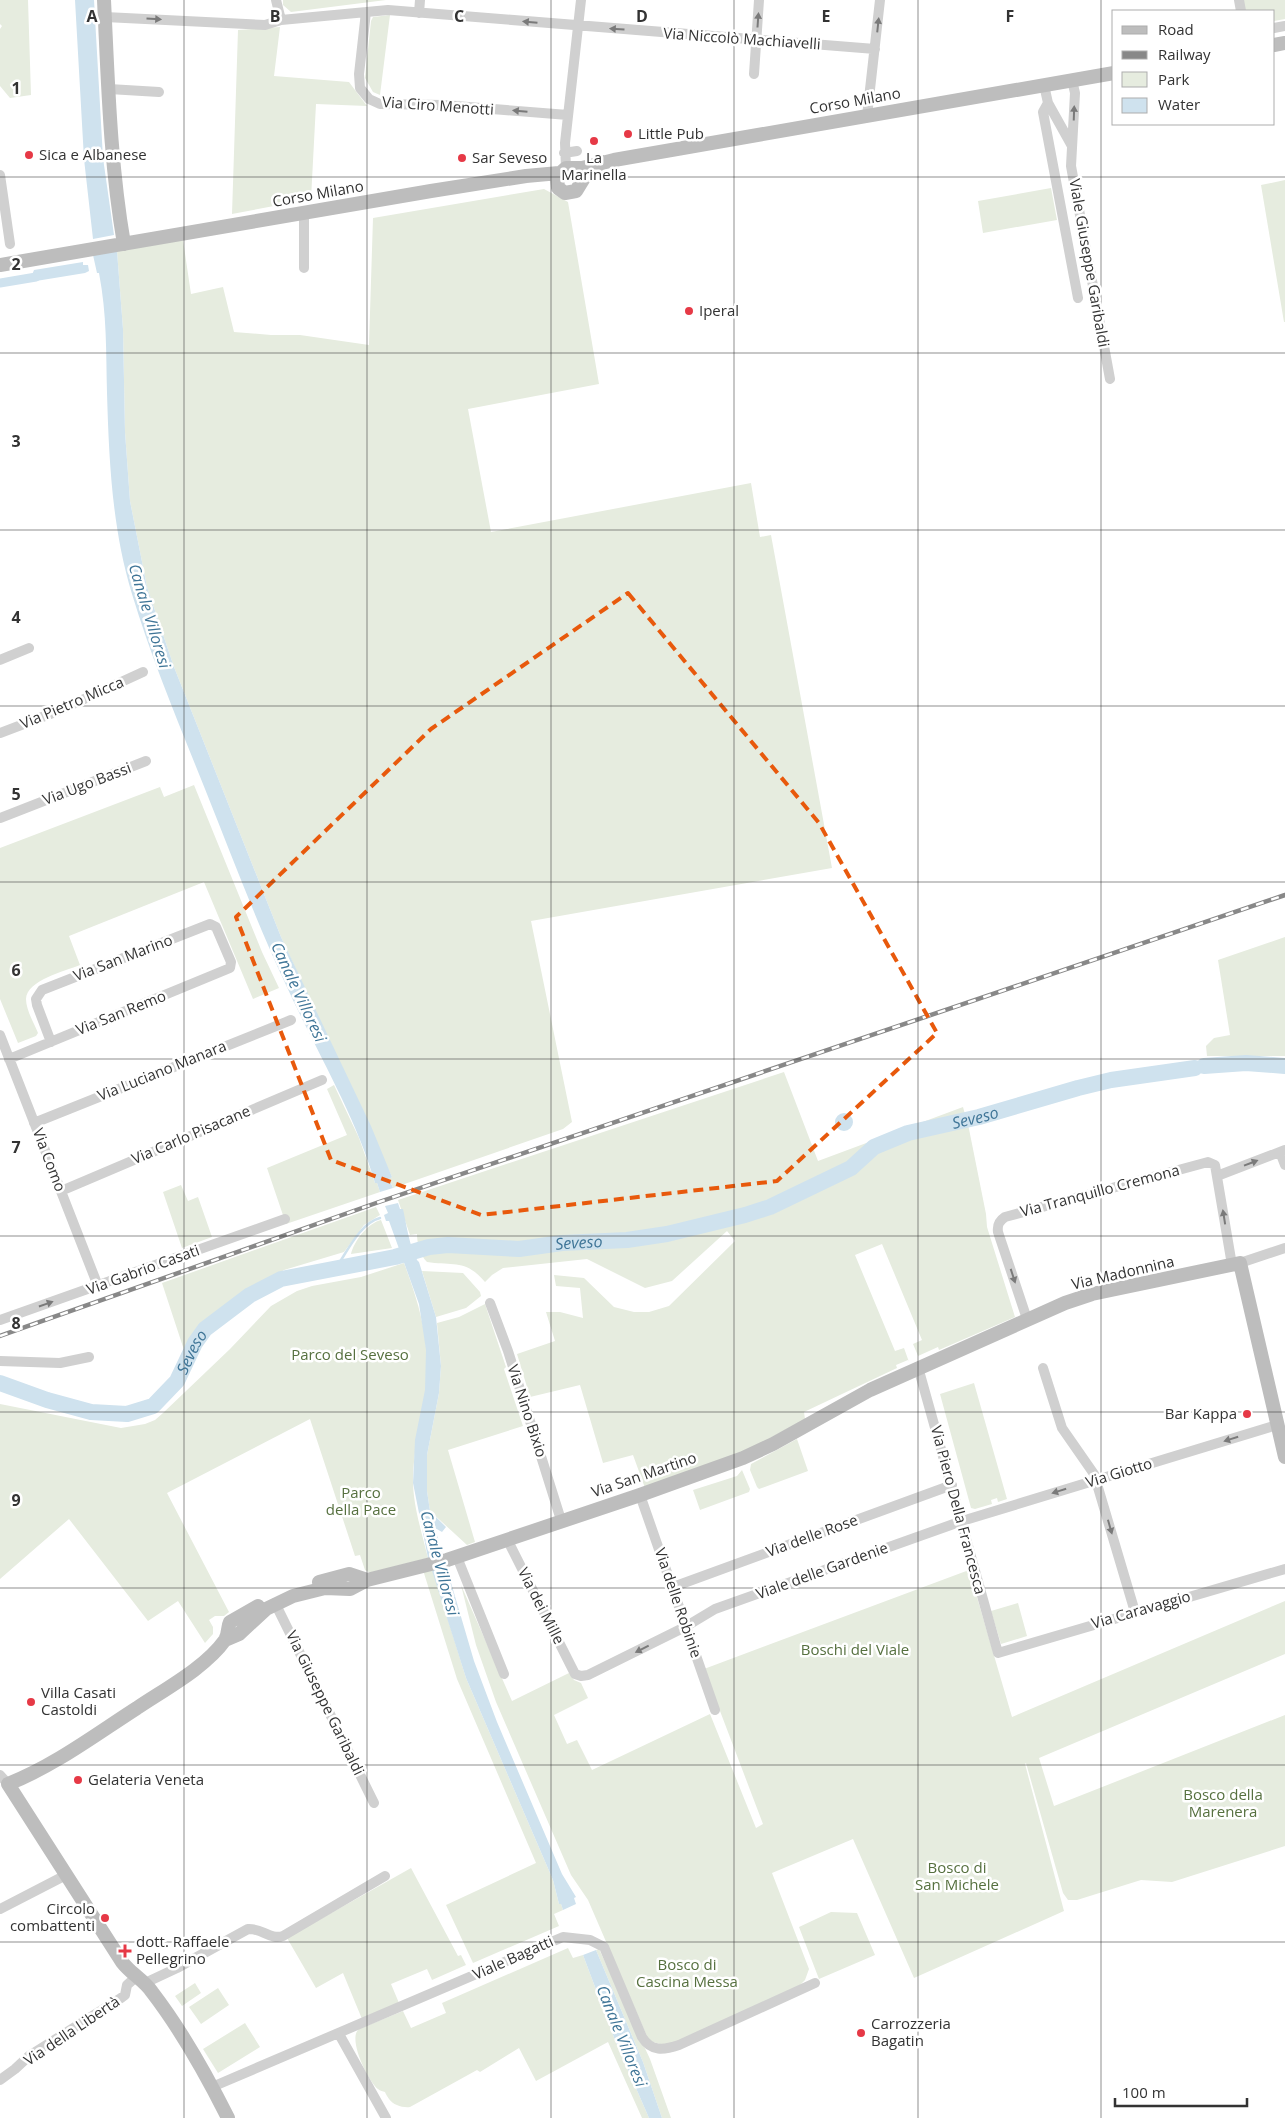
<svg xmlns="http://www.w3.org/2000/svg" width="1285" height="2118" font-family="'Open Sans',sans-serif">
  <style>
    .green { fill: #e6ecdf }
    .water { fill: #cfe2ee }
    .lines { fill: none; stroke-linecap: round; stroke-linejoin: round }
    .stream { stroke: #cfe2ee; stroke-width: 2.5 }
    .canal { stroke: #cfe2ee; stroke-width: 9 }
    .river { stroke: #cfe2ee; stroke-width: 16 }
    .street { stroke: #d0d0d0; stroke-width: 10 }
    .secondary { stroke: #bdbdbd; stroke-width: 14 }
    .rail-casing { stroke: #888; stroke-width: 4.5 }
    .rail { stroke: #fff; stroke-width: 2.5; stroke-dasharray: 8; stroke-linecap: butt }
    .oneway { fill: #7a7a7a }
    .marked { fill: none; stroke: #e8590c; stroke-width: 4; stroke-dasharray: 10 6; stroke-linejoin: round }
    .grid { fill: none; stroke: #333; stroke-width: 1; stroke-opacity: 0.55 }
    .poi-dot { fill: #e63946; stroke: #fff; stroke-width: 2 }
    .labels { text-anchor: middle; stroke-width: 5; stroke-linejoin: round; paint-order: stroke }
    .street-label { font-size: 15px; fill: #333; stroke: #fff }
    .poi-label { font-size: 15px; fill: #333; stroke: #fff; text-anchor: start }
    .park-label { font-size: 15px; fill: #56703f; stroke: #fff }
    .water-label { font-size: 16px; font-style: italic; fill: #3f7597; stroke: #fff }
    .grid-label { font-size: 16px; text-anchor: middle; font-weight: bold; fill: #333; stroke: #fff; stroke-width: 5; stroke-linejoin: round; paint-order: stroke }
  </style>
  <rect width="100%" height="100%" fill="#fff"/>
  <path class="green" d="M0,0H28L31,95L10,98L0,86V29L2,26L0,24Z
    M283,0H386L291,12L283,5Z
    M1243,0H1285V19L1274,21V11H1245Z
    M390,15L380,95L373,92L365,78L371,21L373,17Z
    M280,27L274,76L349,82L367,106L316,104L311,199L232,214L238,30Z
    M1285,180V322H1284L1261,185Z
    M1051,188L1057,220L983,233L978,201Z
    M544,189L568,202L599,384L468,409L491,532L751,483L760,537L771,535L832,868L531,921L572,1122L563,1129L393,1188L389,1178L392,1177L281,937L174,667L147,587L130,501L125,432L123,329L117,251L183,240L191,294L223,287L234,332L271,335H300L369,345L373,218Z
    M194,785L262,952L279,988L253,999L204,882L69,936L80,965C65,971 27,980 26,999C26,1010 34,1023 38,1033L36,1036L18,1043L0,999V848L160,787L164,797Z
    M1285,937V1056H1207L1206,1046L1214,1038L1230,1035L1218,960Z
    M784,1072L818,1161L963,1107L969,1129L986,1214L987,1227L1015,1317L939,1350L938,1347L918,1356L919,1358L913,1344L922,1340L882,1244L855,1255L895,1351L904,1348L909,1362L908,1360L896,1365L897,1368L804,1412L805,1419L750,1449L645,1488L633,1455L603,1463L580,1385L530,1397L517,1354L555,1341L546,1312H560L583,1318L580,1288L556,1286L554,1275L584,1278L614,1307L634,1312H649L669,1306L735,1241L727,1231L672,1281L645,1288L587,1259L503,1268L492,1275L485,1282C466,1259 453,1266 427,1262C420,1255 417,1243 417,1234L410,1235L398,1200Z
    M334,1085L359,1138L375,1183H377L380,1192L286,1224L267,1168L347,1135L327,1089Z
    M181,1185L188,1201L198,1197L212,1237L182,1248L163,1192Z
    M376,1207L380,1215L364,1225L344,1252L284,1270L243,1294L201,1329L184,1350L162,1283Z
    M381,1220L392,1248L351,1254C354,1241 368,1223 381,1220Z
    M404,1263C420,1306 431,1344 426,1390C422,1420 413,1449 413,1480C413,1506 422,1533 428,1558L372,1574L365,1570L360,1555L355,1556L310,1419L167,1493L229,1612L224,1616H215L209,1620L213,1627V1634L205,1643L178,1601L148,1621L69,1519L0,1579V1404L121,1428L145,1424L155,1420L163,1413L230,1349L271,1306L297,1291L312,1286L361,1277Z
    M422,1271L463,1273L480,1292L481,1296L466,1308L436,1317Z
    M485,1304L506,1367L504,1369L523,1426L448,1450L475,1542L467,1545L430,1511L427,1491V1455L439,1393L441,1366L437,1323L459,1317Z
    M974,1383L1007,1499L998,1502L997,1498L991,1500L992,1504L975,1509L971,1508L940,1394Z
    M797,1439L808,1471L759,1489L757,1487L750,1470L751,1464Z
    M742,1470L750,1489L749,1492L700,1510L693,1490L737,1476Z
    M432,1568L466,1678L553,1880L559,1904H561L563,1910L554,1914L559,1926L473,1963L446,1905L536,1863L457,1679L423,1570Z
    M969,1570L1012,1717L1285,1601V1654L1039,1758L1054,1806L1285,1715V1846L1172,1882L1141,1880L1077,1900H1068L1063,1893L1026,1763L1025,1764L1064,1911L914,1978L853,1839L772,1873L809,1969L805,1980L799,1986L678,2042L664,2045L649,2041L588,1900L571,1875L496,1702L476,1645L461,1585L512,1701L569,1673L574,1680L581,1683L588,1698L554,1715L567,1744L577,1740L592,1770L710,1714L756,1828L763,1824L704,1669Z
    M1018,1603L1027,1636L1001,1644L991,1611Z
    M411,1868L458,1956L461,1955L466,1965L432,1980L427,1969L391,1984L399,2003L362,2019L343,1973L316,1988L287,1938Z
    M831,1912L857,1913L875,1955L819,1979L799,1927Z
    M568,1948L573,1958L583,1955L615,2040L649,2118H642L608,2042L536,2081L519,2048L480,2072L477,2070L410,2107C403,2108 393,2105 389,2099C389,2099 385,2093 385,2092C383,2091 380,2091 378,2089C368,2081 347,2038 359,2029L403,2011L411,2028L446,2013L442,2003Z
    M599,1949L650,2059L671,2118H662L643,2062L596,1950Z
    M195,1983L201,1993L182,2006L175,1996Z
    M218,1988L229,2005L201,2024L189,2007Z
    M245,2023L260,2047L218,2073L203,2049Z"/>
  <path class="water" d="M75,0H94L103,158L114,235L93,239L84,159Z
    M117,251L123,329L125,432L130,501L147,587L174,667L281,937L371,1126L392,1177L389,1179L393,1188L380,1192L377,1183H375C356,1116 315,1049 286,985C256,921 231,854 205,789C179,724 152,660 132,594C112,528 109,461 107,393C106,351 107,315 99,273H97L93,255Z
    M83,262V265H88L89,271L85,273L36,281L33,279L27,280V276L32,275L34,270Z
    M835 1122a9 9 0 1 1 18 0a9 9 0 1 1-18 0Z
    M398,1203L400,1209H403C406,1222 411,1255 419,1262L436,1317L441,1366L439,1393L427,1455V1491L430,1511L446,1527L442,1532L435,1528L474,1661L497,1722L562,1874L576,1897L574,1898L576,1904L563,1910L561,1904H559L553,1880L466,1678L428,1558L413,1483L415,1440L425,1390L426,1350L419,1304L389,1221H386L384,1215L388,1213L385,1206Z
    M596,1950L643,2062L662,2118H649L615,2040L583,1955Z"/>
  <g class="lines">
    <path class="stream" d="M336,1268C347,1252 360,1223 380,1218"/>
    <path class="canal" d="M0,283L36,277"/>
    <g class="river">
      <path d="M1204,1066L1246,1063L1285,1066"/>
      <path id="s1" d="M0,1383L47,1400L91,1412L127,1414L153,1406L177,1381L195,1343L205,1329L250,1295L281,1279L395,1257L429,1247L448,1245L519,1249L562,1243L627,1240L667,1234L745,1215L770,1207L851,1168L874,1147L908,1133L979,1117L1078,1088L1111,1080L1195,1068"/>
    </g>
    <path class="street" d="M276,0L281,20
      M1239,0L1241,11
      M366,12L359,74L360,88L369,99L380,104L443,105L568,115
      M419,13L420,0
      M105,17L265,25L281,20L388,10L875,49
      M1274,28L1285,26
      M754,74L759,0
      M1072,80L1075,93L1071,166L1110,379
      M1044,85L1048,103L1072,146
      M109,89L159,92
      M1048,103L1043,112L1078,298
      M867,116L880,0
      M564,153L577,151
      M566,168L565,143L581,0
      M0,175L10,244
      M304,213V268
      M0,660L29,648
      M0,733L58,711L143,672
      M0,818L146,761
      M0,1035L98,1286
      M9,1059L230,968L231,962L216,927L210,924L42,990L36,999L37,1005L51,1042
      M34,1123L291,1020
      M1280,1152L1285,1165
      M1217,1176L1285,1150
      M61,1191L322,1080
      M1240,1263L1285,1248
      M490,1303L508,1351L561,1520
      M1027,1319L998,1232C997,1225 999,1221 1005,1217L1208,1162L1215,1165L1232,1265
      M0,1320L285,1219
      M0,1361L60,1363L89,1357
      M918,1367L998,1653L1285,1569
      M1043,1368L1062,1428L1094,1474L1135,1612
      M640,1495L715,1710
      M507,1539L575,1674L581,1676L588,1675L685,1627L715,1609L962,1521L1277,1425
      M457,1557L504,1674
      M673,1587L952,1485
      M275,1603L374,1803
      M0,1775L8,1784
      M0,1909L66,1875
      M145,1983L177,1968L248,1929C262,1928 270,1940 283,1936L385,1876
      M339,2034L386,2118
      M0,2080L15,2069L29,2056L121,1998L125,1995L127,1985L136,1977
      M212,2087L563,1937L590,1940L604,1947L642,2037C651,2052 664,2050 679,2045L815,1983"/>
    <path class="secondary" d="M104,0C108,81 110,163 124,244
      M1274,45L1285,43
      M602,162L587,173L576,191L565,193L558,188L557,176L566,168H582L614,160L1114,73
      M0,265L431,191L526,176L559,173
      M319,1582L349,1574L367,1580
      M225,1640L239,1634L266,1609L293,1596L325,1588L350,1589L367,1580L447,1560L640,1495L743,1458L773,1444L870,1390L1065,1303L1092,1294L1240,1263L1285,1457
      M228,2118C206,2074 182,2031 152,1992C144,1980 131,1974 122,1962L8,1784C54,1766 95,1735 137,1708C165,1689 205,1668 225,1640C229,1634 227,1628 230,1622L258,1606"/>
    <defs>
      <path id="rail" d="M0,1336L379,1202L1285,895"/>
    </defs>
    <use href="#rail" class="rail-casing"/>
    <use href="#rail" class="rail"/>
  </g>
  <defs><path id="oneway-solid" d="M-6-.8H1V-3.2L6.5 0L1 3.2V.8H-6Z" transform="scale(1.25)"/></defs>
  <g class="oneway">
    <use href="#oneway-solid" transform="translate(154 19) rotate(3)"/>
    <use href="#oneway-solid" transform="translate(758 20) rotate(-86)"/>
    <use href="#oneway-solid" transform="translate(530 22) rotate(-175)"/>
    <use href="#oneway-solid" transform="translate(878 25) rotate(-84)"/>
    <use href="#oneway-solid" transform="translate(617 29) rotate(-176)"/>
    <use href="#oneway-solid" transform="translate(520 111) rotate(-175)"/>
    <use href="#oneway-solid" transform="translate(1074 113) rotate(-88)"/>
    <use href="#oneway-solid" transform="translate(1251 1163) rotate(-21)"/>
    <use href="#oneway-solid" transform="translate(1224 1217) rotate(-99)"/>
    <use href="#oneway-solid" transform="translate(1013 1276) rotate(72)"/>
    <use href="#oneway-solid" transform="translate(46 1304) rotate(-19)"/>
    <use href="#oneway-solid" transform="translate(1231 1439) rotate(163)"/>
    <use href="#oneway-solid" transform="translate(1059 1491) rotate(163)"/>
    <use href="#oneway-solid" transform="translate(1110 1527) rotate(74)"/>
    <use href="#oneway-solid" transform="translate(642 1649) rotate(153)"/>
  </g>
  <path class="marked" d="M628,593L819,823L937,1033L777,1181L481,1215L331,1160L236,917L431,729Z"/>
  <path class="grid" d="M184,0V2118M367,0V2118M551,0V2118M734,0V2118M918,0V2118M1101,0V2118M0,177H1285M0,353H1285M0,530H1285M0,706H1285M0,882H1285M0,1059H1285M0,1236H1285M0,1412H1285M0,1588H1285M0,1765H1285M0,1942H1285"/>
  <g class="poi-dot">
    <circle cx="628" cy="134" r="5"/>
    <circle cx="594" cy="141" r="5"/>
    <circle cx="29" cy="155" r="5"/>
    <circle cx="462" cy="158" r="5"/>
    <circle cx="689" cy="311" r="5"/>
    <circle cx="1247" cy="1414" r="5"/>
    <circle cx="31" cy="1702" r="5"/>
    <circle cx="78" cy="1780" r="5"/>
    <circle cx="105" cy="1918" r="5"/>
    <path d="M122.5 1943.5h5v5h5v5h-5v5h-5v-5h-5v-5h5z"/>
    <circle cx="861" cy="2033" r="5"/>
  </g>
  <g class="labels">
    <g class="street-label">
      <text transform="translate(742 39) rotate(4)" y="5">Via Niccolò Machiavelli</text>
      <text transform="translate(855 101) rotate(-10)" y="5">Corso Milano</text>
      <text transform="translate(438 106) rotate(4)" y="5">Via Ciro Menotti</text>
      <text transform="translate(318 194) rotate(-10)" y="5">Corso Milano</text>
      <text transform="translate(1089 263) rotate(80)" y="5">Viale Giuseppe Garibaldi</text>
      <text transform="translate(72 703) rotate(-23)" y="5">Via Pietro Micca</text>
      <text transform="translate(87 784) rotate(-21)" y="5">Via Ugo Bassi</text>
      <text transform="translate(123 958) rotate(-21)" y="5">Via San Marino</text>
      <text transform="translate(121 1013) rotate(-22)" y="5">Via San Remo</text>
      <text transform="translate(162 1071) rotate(-22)" y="5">Via Luciano Manara</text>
      <text transform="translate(191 1135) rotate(-23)" y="5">Via Carlo Pisacane</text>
      <text transform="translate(49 1160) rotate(69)" y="5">Via Como</text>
      <text transform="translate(1100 1191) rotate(-15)" y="5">Via Tranquillo Cremona</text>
      <text transform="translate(143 1270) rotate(-20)" y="5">Via Gabrio Casati</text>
      <text transform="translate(1123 1273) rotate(-13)" y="5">Via Madonnina</text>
      <text transform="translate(527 1411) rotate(72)" y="5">Via Nino Bixio</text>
      <text transform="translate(1119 1473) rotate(-17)" y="5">Via Giotto</text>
      <text transform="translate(644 1475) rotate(-19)" y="5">Via San Martino</text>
      <text transform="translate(958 1510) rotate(75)" y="5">Via Piero Della Francesca</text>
      <text transform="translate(812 1536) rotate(-20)" y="5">Via delle Rose</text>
      <text transform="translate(822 1571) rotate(-20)" y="5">Viale delle Gardenie</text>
      <text transform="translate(678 1603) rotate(71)" y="5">Via delle Robinie</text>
      <text transform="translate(541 1606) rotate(63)" y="5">Via dei Mille</text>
      <text transform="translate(1141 1610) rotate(-16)" y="5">Via Caravaggio</text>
      <text transform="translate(325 1703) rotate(64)" y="5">Via Giuseppe Garibaldi</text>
      <text transform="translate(513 1958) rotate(-24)" y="5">Viale Bagatti</text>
      <text transform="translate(72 2031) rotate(-34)" y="5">Via della Libertà</text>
    </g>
    <g class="poi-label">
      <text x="638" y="139">Little Pub</text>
      <text x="39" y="160">Sica e Albanese</text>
      <text x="472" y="163">Sar Seveso</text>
      <text x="594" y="163" text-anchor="middle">La<tspan x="594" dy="17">Marinella</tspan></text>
      <text x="699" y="316">Iperal</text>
      <text x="1237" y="1419" text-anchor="end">Bar Kappa</text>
      <text x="41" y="1698">Villa Casati<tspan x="41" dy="17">Castoldi</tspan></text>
      <text x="88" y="1785">Gelateria Veneta</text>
      <text x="95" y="1914" text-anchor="end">Circolo<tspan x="95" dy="17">combattenti</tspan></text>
      <text x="136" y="1947">dott. Raffaele<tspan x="136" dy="17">Pellegrino</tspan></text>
      <text x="871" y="2029">Carrozzeria<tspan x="871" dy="17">Bagatin</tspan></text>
    </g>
    <g class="park-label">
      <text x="350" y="1360">Parco del Seveso</text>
      <text x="361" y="1498">Parco<tspan x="361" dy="17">della Pace</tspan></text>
      <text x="855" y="1655">Boschi del Viale</text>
      <text x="1223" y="1800">Bosco della<tspan x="1223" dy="17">Marenera</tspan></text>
      <text x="957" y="1873">Bosco di<tspan x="957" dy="17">San Michele</tspan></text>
      <text x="687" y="1970">Bosco di<tspan x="687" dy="17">Cascina Messa</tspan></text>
    </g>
    <g class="water-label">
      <text transform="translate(150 616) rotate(73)" y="6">Canale Villoresi</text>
      <text transform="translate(299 992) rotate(65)" y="6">Canale Villoresi</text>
      <text dy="6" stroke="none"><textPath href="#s1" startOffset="1068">Seveso</textPath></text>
      <text dy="6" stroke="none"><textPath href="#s1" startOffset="646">Seveso</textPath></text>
      <text dy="6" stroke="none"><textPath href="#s1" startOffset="226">Seveso</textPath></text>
      <text transform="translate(440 1563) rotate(75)" y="6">Canale Villoresi</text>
      <text transform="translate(622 2036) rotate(68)" y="6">Canale Villoresi</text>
    </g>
  </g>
  <g class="grid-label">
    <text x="92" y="22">A</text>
    <text x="275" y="22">B</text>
    <text x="459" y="22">C</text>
    <text x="642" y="22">D</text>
    <text x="826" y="22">E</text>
    <text x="1010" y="22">F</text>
    <text x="16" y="94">1</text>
    <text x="16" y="270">2</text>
    <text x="16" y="447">3</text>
    <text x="16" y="623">4</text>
    <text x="16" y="800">5</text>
    <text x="16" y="976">6</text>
    <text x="16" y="1153">7</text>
    <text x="16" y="1329">8</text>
    <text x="16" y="1506">9</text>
  </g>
  <rect x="1112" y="10" width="162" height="115" fill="#ffffff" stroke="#adadad"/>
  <rect x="1122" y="26" width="25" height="8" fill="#bdbdbd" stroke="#adadad"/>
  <text x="1158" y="35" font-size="15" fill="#333333">Road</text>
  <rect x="1122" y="51" width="25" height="8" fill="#888888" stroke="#adadad"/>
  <text x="1158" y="60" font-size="15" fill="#333333">Railway</text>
  <rect x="1122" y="72" width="25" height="15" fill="#e6ecdf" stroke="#adadad"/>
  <text x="1158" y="85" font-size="15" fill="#333333">Park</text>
  <rect x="1122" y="98" width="25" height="15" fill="#cfe2ee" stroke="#adadad"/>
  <text x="1158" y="110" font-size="15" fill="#333333">Water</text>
  <path d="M1115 2098v8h132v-8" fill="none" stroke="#333333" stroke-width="2.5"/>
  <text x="1122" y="2098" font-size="15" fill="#333333" stroke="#ffffff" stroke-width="4" paint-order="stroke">100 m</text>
</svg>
